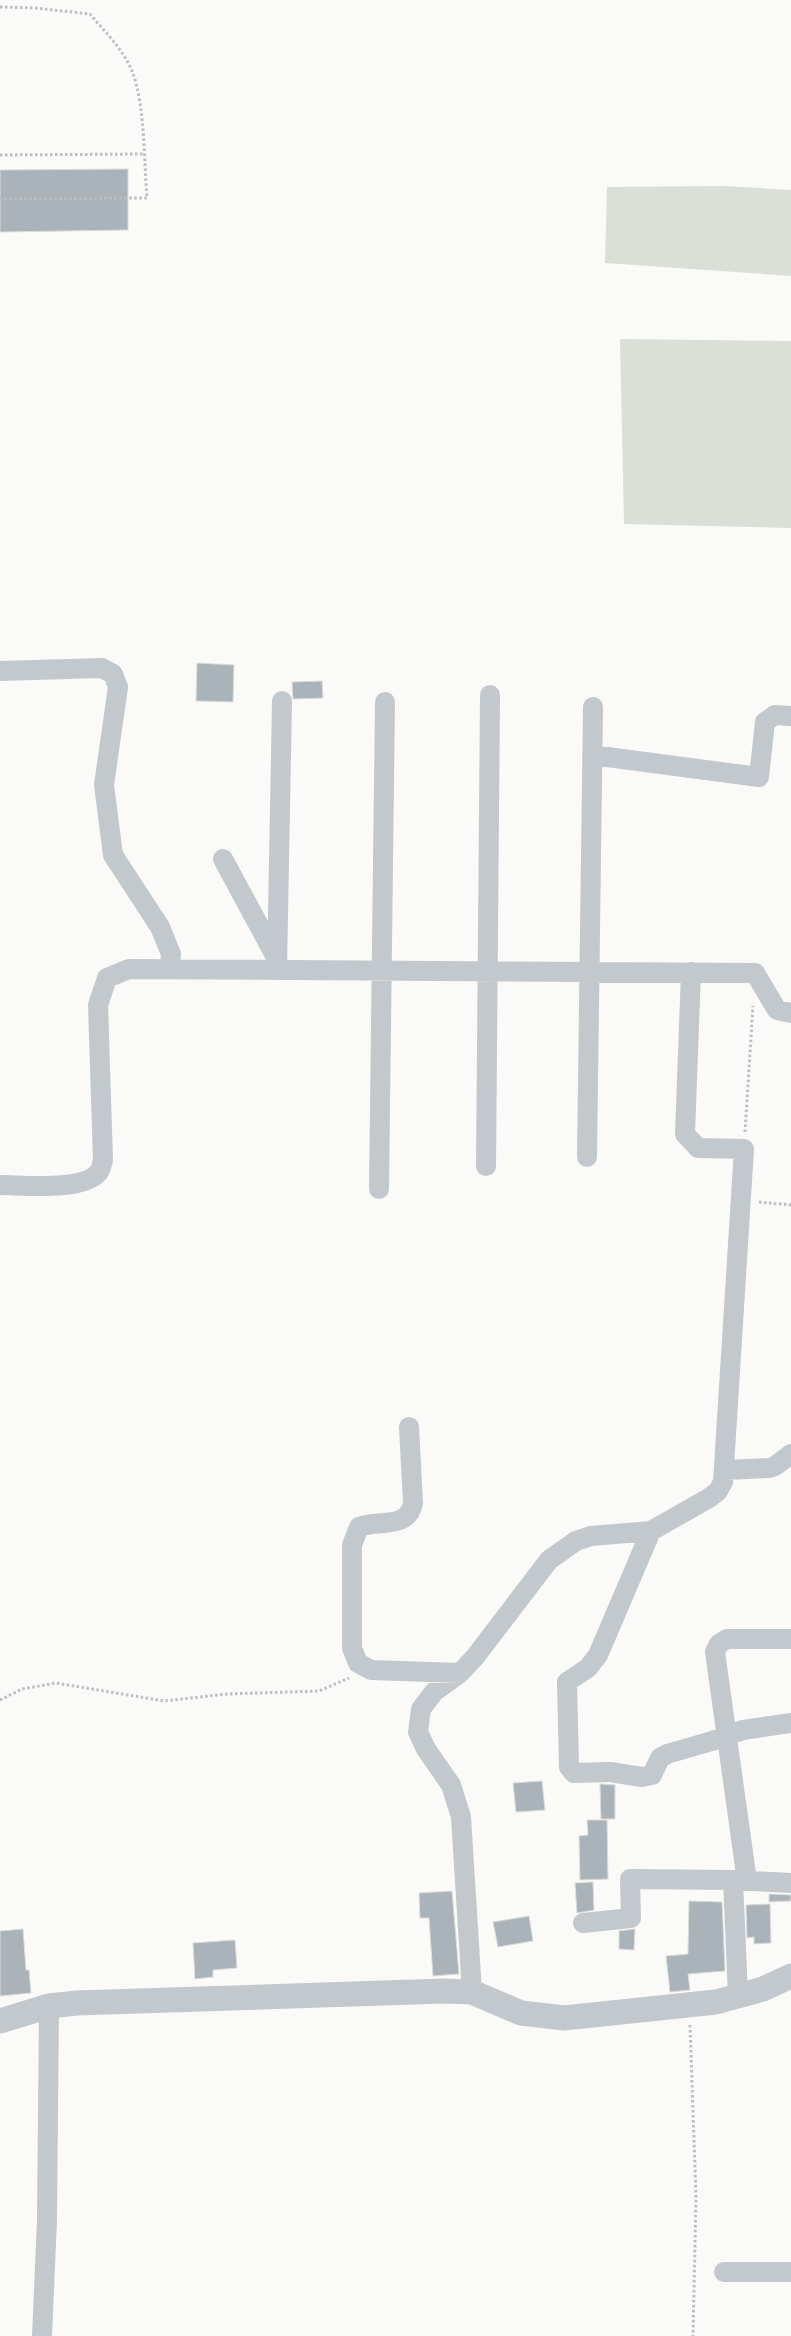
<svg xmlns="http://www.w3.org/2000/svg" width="791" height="2336" font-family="'DejaVu Sans',sans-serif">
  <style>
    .green { fill: #dadfd7 }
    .building { fill: #aab3b9; stroke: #dcdcda }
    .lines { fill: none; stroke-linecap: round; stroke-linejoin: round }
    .path { stroke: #bbbfc2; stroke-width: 3; stroke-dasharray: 2.5 2.5; stroke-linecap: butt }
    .minor { stroke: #c3c8cc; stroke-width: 20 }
    .tertiary { stroke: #c3c8cc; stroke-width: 25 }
  </style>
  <rect width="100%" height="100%" fill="#fafaf8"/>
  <path class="green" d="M725,186L791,190V276L605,263L607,187Z
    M620,339L791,341V528L624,524Z"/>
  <path class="building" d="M128,169V230L0,232V170Z
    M197,663L234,665L233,702L196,701Z
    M322,681L323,698L293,699L292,682Z
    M542,1781L545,1810L516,1812L513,1783Z
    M600,1784L615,1785V1819H601Z
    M587,1820H607L608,1879L580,1880L579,1836L588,1835Z
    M593,1882L594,1910L577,1913L575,1883Z
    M452,1891L459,1974L433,1976L429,1918H420L419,1893Z
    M769,1894L791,1895V1901L769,1902Z
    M689,1901L722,1902L725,1971L688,1974L690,1990L670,1992L666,1956L688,1954Z
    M770,1904L771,1943L754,1944V1937L747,1938L746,1905Z
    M529,1916L533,1941L498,1947L493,1922Z
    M23,1929L26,1970H29L31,1993L0,1996V1931Z
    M635,1929L634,1950L619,1949V1931Z
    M235,1940L237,1968L213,1970V1977L195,1979L193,1943Z"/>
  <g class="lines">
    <path class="path" d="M0,7L35,8L90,14C105,32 123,49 132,71C145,103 144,162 147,198L0,199
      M0,155L143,154
      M745,1132L753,1006
      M759,1202L791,1205
      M0,1700L22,1689L56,1683L164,1701L227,1694L319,1691L349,1678
      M690,2025L696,2197L693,2336"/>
    <path class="minor" d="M0,671L102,668L113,674L118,687L104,785L113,855L160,927L171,954L170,968
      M592,755L759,777L765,722L775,715L791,716
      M223,859L277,959
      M277,969L282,701
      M587,1157L593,707
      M486,1166L490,695
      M0,1185C24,1185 80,1191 97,1174C101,1171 102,1164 103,1160L98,1005L107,978L129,969L755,973L777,1010L791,1013
      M379,1189L385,702
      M409,1427L413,1503C408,1530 379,1519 359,1527L352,1545V1648L358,1663L371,1670L460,1673
      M724,1470L769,1468L775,1466L791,1454
      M651,1531L598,1655L588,1668L567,1682L569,1767L574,1773L610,1772L642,1777L652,1775L660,1758L667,1754L712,1741L743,1730L791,1723
      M733,1880L738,1995
      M747,1881L715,1652L719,1644L727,1639H791
      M583,1923L631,1918L630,1879L733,1880L791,1883
      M472,1992L461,1817L451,1785L426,1749L418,1732L421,1709L434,1692L460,1673L475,1657L549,1560L576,1541L591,1536L651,1531L709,1498L718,1491L723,1482L744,1149L698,1148L685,1134L691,972
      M724,2272H791
      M42,2336L47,2220L49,2006"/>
    <path class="tertiary" d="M0,2021L49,2006L77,2003L444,1991L472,1992L521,2013L564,2018L716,2002L763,1989L791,1976"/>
  </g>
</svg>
